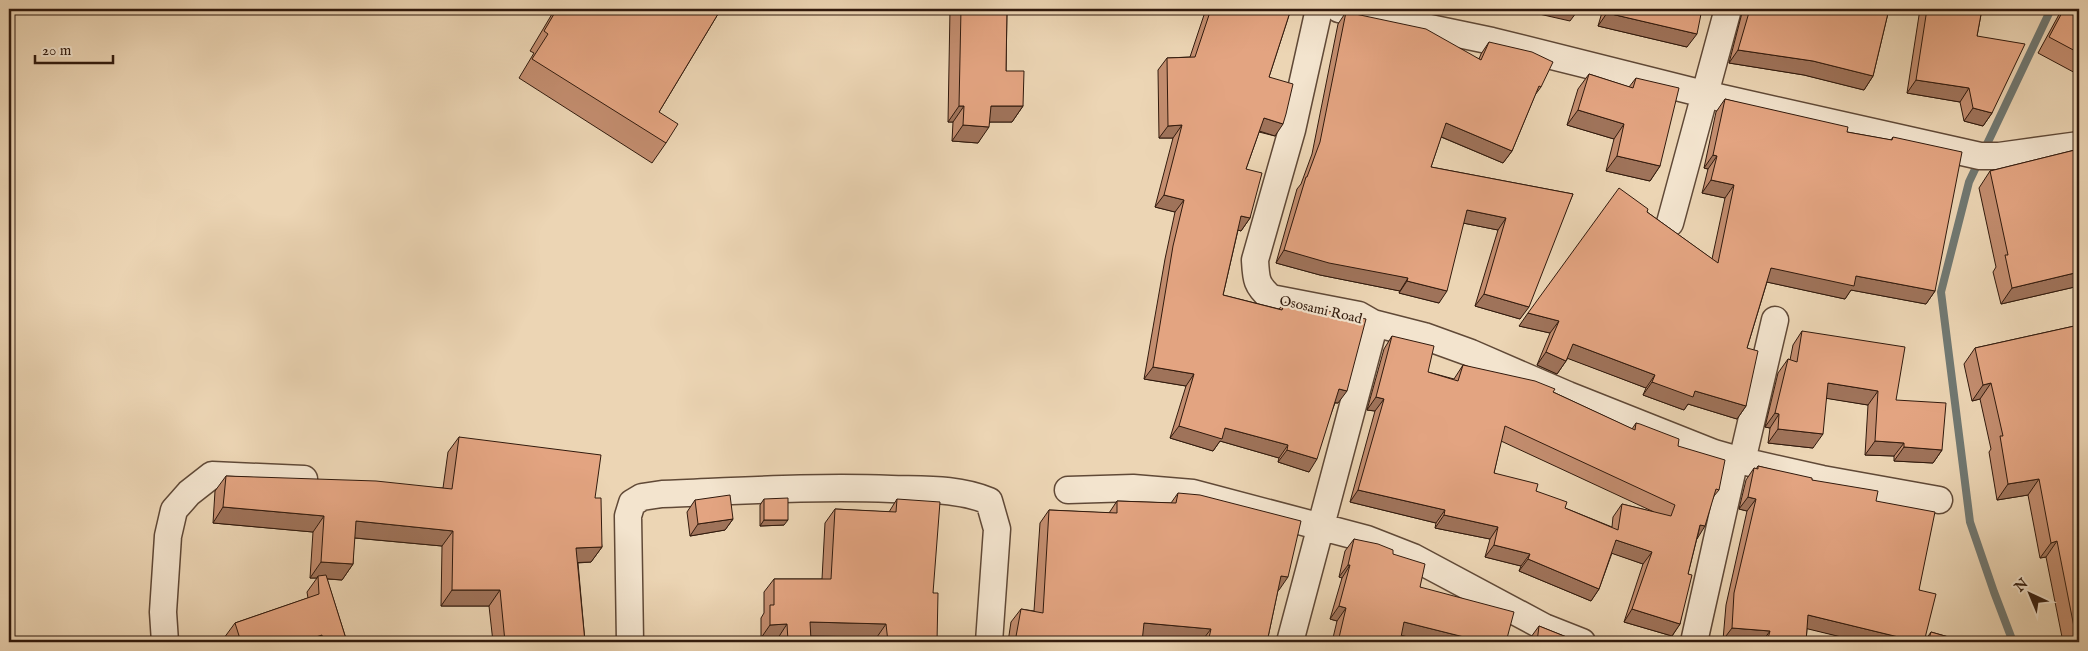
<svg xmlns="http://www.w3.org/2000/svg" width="2088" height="651" font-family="'IM FELL English',serif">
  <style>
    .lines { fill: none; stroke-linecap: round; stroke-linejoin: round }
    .stream { stroke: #707872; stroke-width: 8 }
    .minor-casing { stroke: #604937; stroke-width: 29 }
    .minor { stroke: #f3e4ce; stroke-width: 26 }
    .wall { fill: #c38d6f; stroke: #311a0d; fill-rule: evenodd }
    .shaded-wall { fill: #9f735a; stroke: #311a0d }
    .building { fill: #e3a481; stroke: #311a0d; fill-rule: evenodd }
    .labels { text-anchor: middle; stroke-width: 4.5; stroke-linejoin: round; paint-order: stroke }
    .street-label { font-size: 14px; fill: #311a0d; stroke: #f3e4ce }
  </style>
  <rect width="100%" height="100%" fill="#ecd5b4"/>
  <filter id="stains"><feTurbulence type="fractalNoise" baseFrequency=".004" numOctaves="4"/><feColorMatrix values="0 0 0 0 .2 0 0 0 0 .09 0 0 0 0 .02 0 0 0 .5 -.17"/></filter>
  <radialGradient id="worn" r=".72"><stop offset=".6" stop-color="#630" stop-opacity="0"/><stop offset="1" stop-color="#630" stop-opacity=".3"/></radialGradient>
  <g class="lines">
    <path class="stream" d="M2013,642L1994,592L1970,522L1941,292L1969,182L2051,9"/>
    <defs>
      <path id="minor" d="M1339,9L1492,41L1704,94L1980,156H1999L2079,145
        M1670,223L1728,9
        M1373,323L1424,336L1471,353L1568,395L1714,453L1742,461L1822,479L1939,500
        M1742,461L1775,320
        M1068,490L1133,488L1193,493L1367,539L1413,557L1544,627L1582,642
        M165,642L163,612L168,536L174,510L189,493L212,475L304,479
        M630,642L628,516L632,503L642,497L662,494C739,491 815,486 891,489C926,490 957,488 989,501L997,529L989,642
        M1290,642L1373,330V323L1359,315L1271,298C1256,285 1256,279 1255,260L1292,130L1319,9
        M1694,642L1735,459"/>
    </defs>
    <use href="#minor" class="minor-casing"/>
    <use href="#minor" class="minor"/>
  </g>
  <path class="wall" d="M555,9H721L659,112L666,143L652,163L519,78L534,53L530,51Z
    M950,9H1007L1006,71L1023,106L1012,122H990L978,143L952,141L953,122H948Z
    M1206,9H1291L1269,77L1275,136L1259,132L1246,169L1250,218L1241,231L1238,230L1223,295L1279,309L1285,302L1338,403H1335L1309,472L1278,462L1279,458L1220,441L1213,451L1170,438L1186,386L1144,379L1165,259L1175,212L1155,207L1173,138H1159L1158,70L1167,58L1190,57Z
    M1603,9H1702L1687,47L1598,26Z
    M1742,9H1889L1873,76L1864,90L1804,75L1729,63L1742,13Z
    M1920,9H1982L1977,36L1992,113L1983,126L1964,121L1960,102L1907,93Z
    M2062,9H2079V75L2038,53Z
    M1346,12L1479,59L1481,54L1489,42L1541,87L1535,95L1512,151L1503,163L1441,137L1431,167L1573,194L1520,319L1475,306L1498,230L1463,223L1439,303L1399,293L1400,291L1320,275L1276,263L1297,189L1301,184L1312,154L1338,24Z
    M1589,74L1629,87L1636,78L1660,166L1650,181L1606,171L1614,139L1567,125L1578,89Z
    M1725,99L1847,132L1891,140L1893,137L1935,291L1926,304L1851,290L1845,299L1767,282L1747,348L1746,406L1737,419L1688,404L1684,410L1643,395L1646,388L1568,358L1566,361L1557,374L1537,365L1550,333L1519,326L1647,212L1712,259L1725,198L1702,193L1708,169L1704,168L1716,112Z
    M2079,149V286L2001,304L1993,272L1996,267L1979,188L1990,171Z
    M2079,325V642H2063L2046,557L2040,558L2028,495L1997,500L1989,452L1991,449L1980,399L1972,401L1964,364L1975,348Z
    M1802,331L1896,400L1942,450L1933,463L1894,461V456L1865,455L1868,405L1826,398L1813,448L1768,443L1770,428L1765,427L1778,373L1788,359L1790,360L1793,345Z
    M1392,336L1428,372L1454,379L1463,365L1553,392L1632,429L1636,423L1678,446L1719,490L1714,496L1697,538L1688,574L1680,624L1672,636L1624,622L1643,564L1612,553L1599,589L1591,601L1519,571L1521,566L1485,557L1490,539L1435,528L1436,523L1350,502L1375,411L1367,410L1384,349ZM1501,441L1654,512L1622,504L1613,517L1612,527L1565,508L1536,491L1494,473Z
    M459,437L595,498L602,547L591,562L578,563L585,642H493L489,606H441L442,546L354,538L353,564L342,580L327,579L347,642H225L224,638L235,623L308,598L307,592L317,578H310L313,532L213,523L215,491L226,476L443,488L448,452Z
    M1758,466L1812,480L1876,501L1919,590L1924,642L1931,632L1966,642H1862L1807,628L1806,642H1747L1723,640L1726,605L1747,511L1739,509L1746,480L1754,468L1756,469Z
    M1178,493L1279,590H1278L1267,642H1201L1142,637V642H1008L1011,622L1021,609L1034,611L1040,523L1049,510L1109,513L1117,501L1171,503Z
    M764,499L784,525L760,526V505Z
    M897,499L933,593L937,642H877V637L811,636V640L809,642H778V638H761V618L764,613V592L774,579H822L825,523L835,509L889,512Z
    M695,500L733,519L725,530L690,536L687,512Z
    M1354,539L1393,554L1420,587L1506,642H1428L1401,636L1400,642H1332L1337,621L1330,619L1342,578L1339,577L1345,551Z
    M1539,626L1579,642H1531V637Z"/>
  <path class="shaded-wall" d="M1517,9H1579L1570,21Z
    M1607,13L1697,34L1687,47L1598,26Z
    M1738,50L1813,61L1873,76L1864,90L1804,75L1729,63Z
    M1916,80L1969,88L1960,102L1907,93Z
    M959,106H964L953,122H948Z
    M991,106H1023L1012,122H980Z
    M1973,108L1992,113L1983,126L1964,121Z
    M1578,110L1624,124L1614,139L1567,125Z
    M1264,118L1283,124L1275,136L1256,130Z
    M1446,123L1512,151L1503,163L1437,135Z
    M963,125L989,127L978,143L952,141Z
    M1182,125L1173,138H1159L1168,126Z
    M1713,155L1717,156L1708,169L1704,168Z
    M1617,156L1660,166L1650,181L1606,171Z
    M1711,180L1734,185L1725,198L1702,193Z
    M1164,195L1184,200L1175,212L1155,207Z
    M1467,210L1506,218L1498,230L1458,222Z
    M1241,216L1250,218L1241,231L1232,228Z
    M1284,250L1408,278L1400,291L1320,275L1276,263Z
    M1771,268L1856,276L1935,291L1926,304L1851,290L1845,299L1762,281Z
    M2079,272V286L2001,304L2012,288Z
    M1407,281L1447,291L1439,303L1399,293Z
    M1484,294L1529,307L1520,319L1475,306Z
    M1528,313L1559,321L1550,333L1519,326Z
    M1573,344L1655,375L1646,388L1564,357Z
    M1546,352L1566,361L1557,374L1537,365Z
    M1153,367L1194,374L1186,386L1144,379Z
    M1652,382L1695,391L1746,406L1737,419L1688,404L1684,410L1643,395Z
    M1828,383L1878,391L1868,405L1818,397Z
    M1991,383L1980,399L1972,401L1983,385Z
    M1339,389L1347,391L1338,403L1331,402Z
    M1376,397L1384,399L1375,411L1367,410Z
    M1775,413L1779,414L1770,428L1765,427Z
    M1179,426L1225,428L1288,445L1279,458L1220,441L1213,451L1170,438Z
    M1778,429L1823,434L1813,448L1768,443Z
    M1875,441L1904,443L1894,456L1865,455Z
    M1904,447L1942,450L1933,463L1894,461Z
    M1287,450L1317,459L1309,472L1278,462Z
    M2039,479L2028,495L1997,500L2008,484Z
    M1358,490L1445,510L1436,523L1350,502Z
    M1748,497L1756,499L1747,511L1739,509Z
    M223,507L324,516L313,532L213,523Z
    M1444,515L1498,527L1490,539L1435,528Z
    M733,519L725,530L690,536L698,524Z
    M764,520H788L784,525L760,526Z
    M356,521L453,531L442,546L345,537Z
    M1700,525L1705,526L1697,539Z
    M1616,540L1652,552L1643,564L1608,552Z
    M2057,541L2046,557L2040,558L2051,543Z
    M1494,545L1530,554L1521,566L1485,557Z
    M602,547L591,562L566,563L576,548Z
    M1528,559L1599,589L1591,601L1519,571Z
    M321,562L353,564L342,580L318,578V576L317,578H310Z
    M1348,565H1350L1342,578L1339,577Z
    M1281,576L1288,577L1279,590L1272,589Z
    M452,590H500L489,606H441Z
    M1339,606L1346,608L1337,621L1330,619Z
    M1632,609L1680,624L1672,636L1624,622Z
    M1808,615L1919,642H1862L1800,627Z
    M810,622L886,624L877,637L801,636Z
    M1404,622L1464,637L1460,642H1428L1396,634Z
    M1144,623L1211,629L1201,642L1134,636Z
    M787,624L778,638H761L770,625Z
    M1732,628L1770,631L1762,642H1747L1723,640Z
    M322,635L317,642H300Z
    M811,640L809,642H787L788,641Z"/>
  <path class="building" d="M557,9H721L659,112L678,124L666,143L532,59L548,34L544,31Z
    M961,9H1007L1006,71H1024L1023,106H991L989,127L963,125L964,106H959Z
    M1211,9H1291L1269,77L1293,84L1286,114L1283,124L1264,118L1246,169L1262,173L1250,218L1241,216L1223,295L1282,310L1285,302L1366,319L1347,391L1339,389L1317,459L1287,450L1288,445L1225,428L1222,439L1179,426L1194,374L1153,367L1173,246L1184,200L1164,195L1182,125L1168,126L1167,58L1195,57Z
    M1609,9H1702L1697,34L1607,13Z
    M1750,9H1889L1873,76L1813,61L1738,50Z
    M1927,9H1982L1977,36L2025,44L1992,113L1973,108L1969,88L1916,80Z
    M2064,9H2079V53L2049,37Z
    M1346,12L1426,29L1481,60L1489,42L1532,52L1553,62L1541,87L1539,86L1512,151L1446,123L1431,167L1573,194L1529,307L1484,294L1506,218L1467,210L1447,291L1407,281L1408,278L1329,263L1284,250L1306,177H1307L1320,142Z
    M1589,74L1633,88L1636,78L1679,88L1660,166L1617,156L1624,124L1578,110Z
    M1725,99L1848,127L1847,132L1892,140L1893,137L1962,152L1935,291L1856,276L1854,286L1771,268L1747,348L1758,351L1746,406L1695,391L1693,397L1652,382L1655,375L1573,344L1566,361L1546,352L1559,321L1528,313L1619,188L1648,209L1647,212L1718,263L1734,185L1711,180L1717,156L1713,155Z
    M2079,149V272L2012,288L2005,255H2008L1990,171Z
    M2079,325V642H2077L2057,541L2051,543L2039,479L2008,484L2000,436H2003L1991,383L1983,385L1975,348Z
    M1802,331L1905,347L1896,400L1946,403L1942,450L1904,447V443L1875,441L1878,391L1828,383L1823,434L1778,429L1779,414L1775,413L1788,359L1797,362Z
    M1392,336L1434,346L1428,372L1458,381L1463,365L1535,381L1555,389L1553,392L1635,430L1636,423L1640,424L1679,439L1678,446L1725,460L1719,490L1716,489L1705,526L1700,525L1688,574L1692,575L1680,624L1632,609L1652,552L1616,540L1599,589L1528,559L1530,554L1494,545L1498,527L1444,515L1445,510L1358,490L1384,399L1376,397ZM1505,426L1675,505L1671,516L1622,504L1618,530L1565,508L1567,502L1536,491L1538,484L1494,473Z
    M459,437L601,455L595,498H601L602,547L576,548L585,642H505L500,590H452L453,531L356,521L353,564L321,562L324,516L223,507L226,476L376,481L452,489Z
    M1758,466L1812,478V480L1878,491L1876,501L1935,512L1919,590L1936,594L1924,642H1919L1808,615L1806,642H1767L1770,631L1732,628L1734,593L1756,499L1748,497L1754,468L1758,469Z
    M1178,493L1200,495L1301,521L1288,577L1281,576L1267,642H1208L1211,629L1144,623L1142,642H1015L1021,609L1043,613L1049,510L1117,513V501L1176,503Z
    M730,495L733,519L698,524L695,500Z
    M788,498V520H764V499Z
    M897,499L940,502L933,593H938L937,642H888L886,624L810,622L811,640L788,641L787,624L770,625V605H774V579H831L835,509L896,512Z
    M1354,539L1378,544L1393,550V554L1425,564L1420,587L1514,612L1506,642H1463L1464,637L1404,622L1400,642H1338L1346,608L1339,606L1350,565H1348Z
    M326,575L347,642H323L322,635L300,642H241L235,623L319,594L318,576Z
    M1539,626L1579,642H1537Z
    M1931,632L1966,642H1928Z"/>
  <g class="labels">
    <g class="street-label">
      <text transform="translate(1321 309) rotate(13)" y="5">Ososami Road</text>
    </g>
  </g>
  <rect width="2088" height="651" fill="none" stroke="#ecd5b4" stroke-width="30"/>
  <rect x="10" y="10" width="2068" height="631" fill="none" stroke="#311a0d" stroke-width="2.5"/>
  <rect x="15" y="15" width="2058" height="621" fill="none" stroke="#311a0d"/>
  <g transform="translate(2030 594) rotate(316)" stroke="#f3e4ce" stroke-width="4" paint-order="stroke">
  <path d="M0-4L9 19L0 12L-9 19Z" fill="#311a0d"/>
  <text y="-8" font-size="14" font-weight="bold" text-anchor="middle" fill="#311a0d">N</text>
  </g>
  <path d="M35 55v8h78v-8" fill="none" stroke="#311a0d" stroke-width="2.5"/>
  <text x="42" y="55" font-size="15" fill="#311a0d" stroke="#f3e4ce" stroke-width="4" paint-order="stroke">20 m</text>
  <rect width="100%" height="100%" filter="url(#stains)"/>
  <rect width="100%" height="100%" fill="url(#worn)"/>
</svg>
